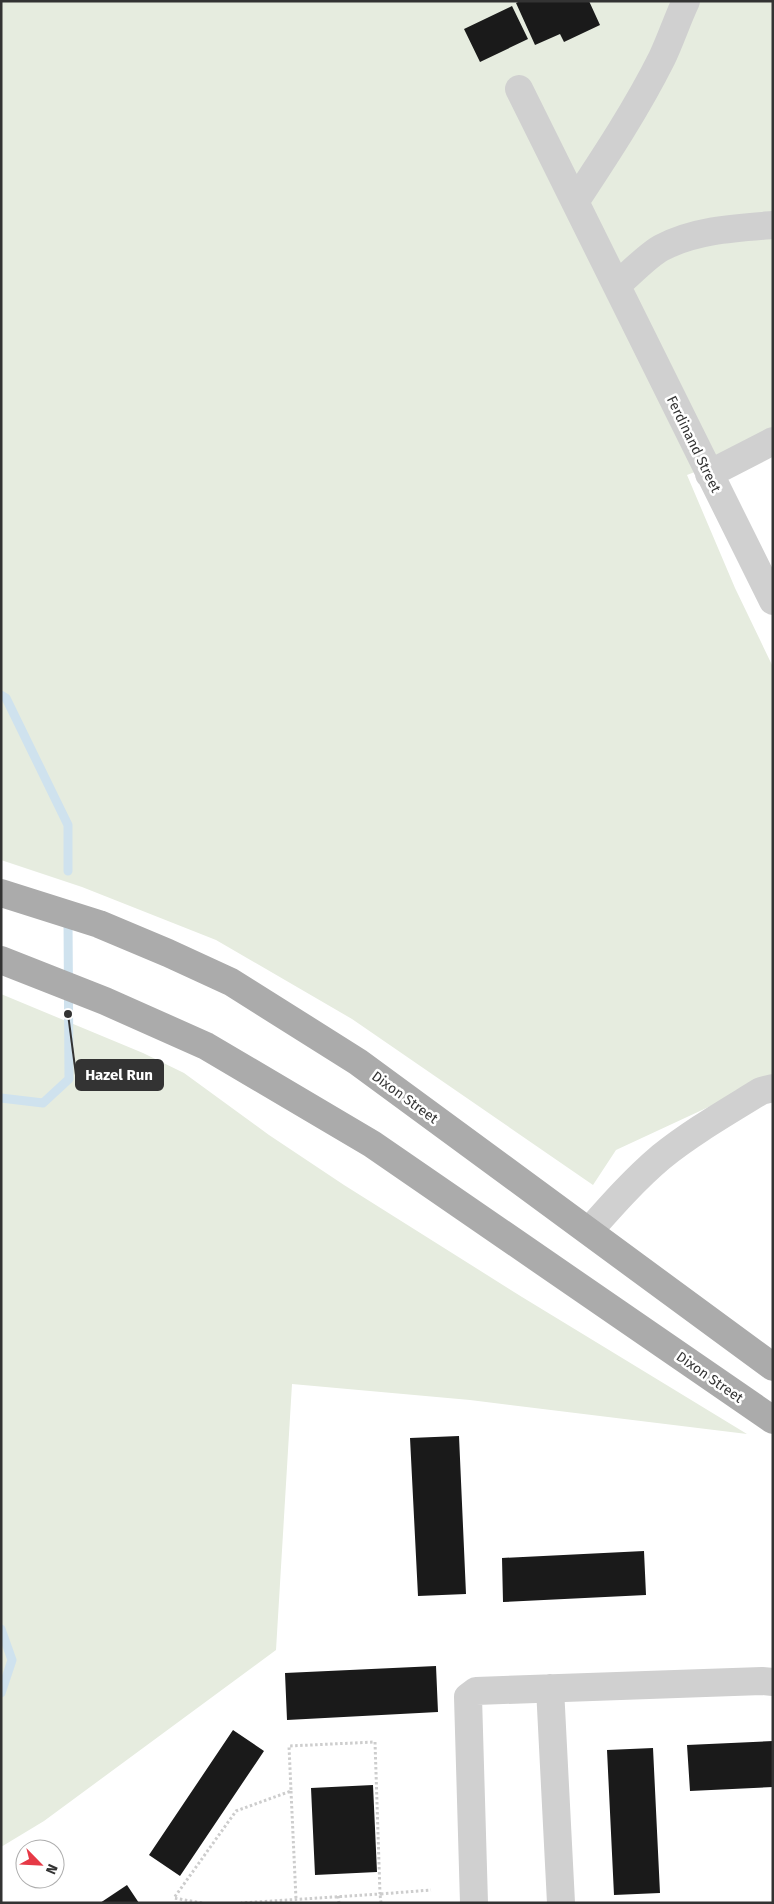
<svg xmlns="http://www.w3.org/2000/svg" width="774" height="1904" font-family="'Fira Sans',sans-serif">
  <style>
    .green { fill: #e6ecdf }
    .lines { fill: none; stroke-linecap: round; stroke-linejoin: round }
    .stream { stroke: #cfe2ee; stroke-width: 9 }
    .building { fill: #1a1a1a }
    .path { stroke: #cdcdcd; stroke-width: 3; stroke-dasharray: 2.5 2.5; stroke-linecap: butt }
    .minor { stroke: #d0d0d0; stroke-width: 28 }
    .major { stroke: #ababab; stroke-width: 28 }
    .labels { text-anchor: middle; stroke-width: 5; stroke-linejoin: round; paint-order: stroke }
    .street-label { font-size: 14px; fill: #333; stroke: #fff }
    .leader { fill: none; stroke: #333; stroke-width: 2 }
    .callout-dot { fill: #333; stroke: #fff; stroke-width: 2 }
    .callout { fill: #333; stroke: #333; stroke-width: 2 }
    .callout-label { font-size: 15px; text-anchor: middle; font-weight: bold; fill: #fff }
  </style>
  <rect width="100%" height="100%" fill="#fff"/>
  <path class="green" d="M1,1H773V441L687,475L735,588L773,667V1077L616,1150L593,1185L352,1019L216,940L82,887L1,860Z
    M1,994L143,1053L184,1073L269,1135L344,1185L522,1297L747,1434L470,1400L292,1384L276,1650L44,1821L1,1847Z"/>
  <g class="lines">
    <path class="stream" d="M1,695L6,698L68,825V871
      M1,1098L43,1103L69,1079L68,919
      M1,1629L12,1660L1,1693"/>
  </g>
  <path class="building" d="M520,1H589L600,25L564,42L560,34L535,45L516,3Z
    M512,6L528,39L480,62L464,29Z
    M459,1436L466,1594L418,1596L410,1438Z
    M644,1551L646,1595L503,1602L502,1558Z
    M436,1666L438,1712L287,1720L285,1673Z
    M233,1730L264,1751L180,1876L149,1855Z
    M773,1741V1787L690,1791L687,1745Z
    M653,1748L660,1893L614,1895L607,1750Z
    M373,1785L377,1872L315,1875L311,1788Z
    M127,1885L139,1903H100Z"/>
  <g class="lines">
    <path class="path" d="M291,1791L296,1899
      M338,1896L339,1903
      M202,1903L174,1898L236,1811L291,1791L289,1746L375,1742L380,1894L241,1903
      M381,1903L380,1894L431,1890"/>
    <path class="minor" d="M519,89L773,601
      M575,202C606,155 637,108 662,58C671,39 677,20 686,1
      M617,285C629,275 648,255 661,248C695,230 735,228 773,225
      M709,474L773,441
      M589,1231C612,1205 635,1179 661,1157C692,1132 727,1112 761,1091L773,1088
      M550,1688L561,1903
      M474,1903L468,1697L476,1691L762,1681L773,1682"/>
    <path class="major" d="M1,893L99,924L168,953L231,982L358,1062L773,1367
      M1,960L105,1001L206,1046L372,1144L773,1420"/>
  </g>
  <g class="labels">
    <g class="street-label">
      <text transform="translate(694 444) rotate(64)" y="5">Ferdinand Street</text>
      <text transform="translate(405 1097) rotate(36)" y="5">Dixon Street</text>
      <text transform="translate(710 1377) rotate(35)" y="5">Dixon Street</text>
    </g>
  </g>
  <path class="leader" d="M68 1014L76 1075"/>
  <circle class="callout-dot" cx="68" cy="1014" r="5"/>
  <rect class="callout" x="76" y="1060" width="87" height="30" rx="5"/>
  <g class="callout-label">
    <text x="119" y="1080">Hazel Run</text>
  </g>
  <rect width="774" height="1904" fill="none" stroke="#333333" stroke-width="5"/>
  <g transform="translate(40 1864) rotate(114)"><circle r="24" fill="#ffffff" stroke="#adadad"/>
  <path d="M0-4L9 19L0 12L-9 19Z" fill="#e63946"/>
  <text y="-8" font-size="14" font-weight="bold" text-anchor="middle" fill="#333333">N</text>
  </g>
</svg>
